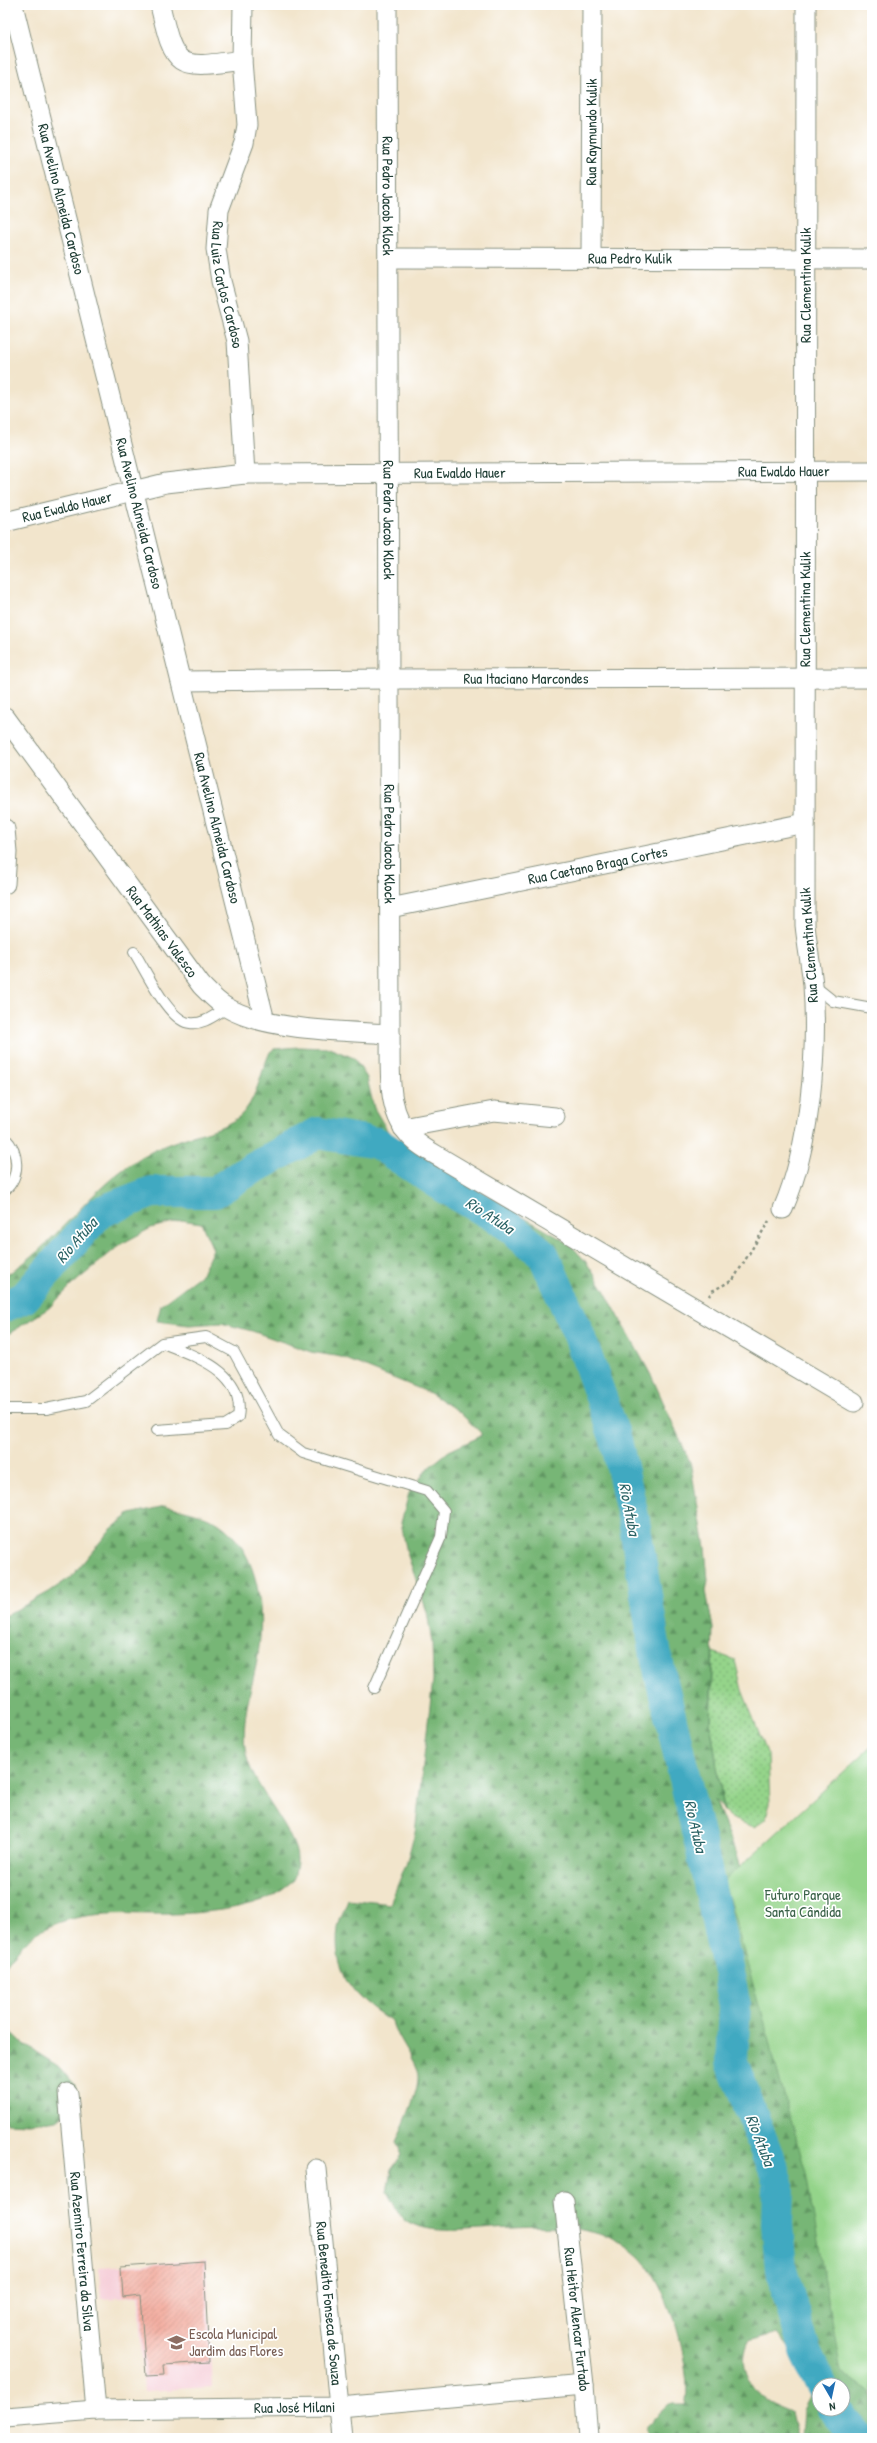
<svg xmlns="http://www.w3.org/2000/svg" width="877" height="2443" font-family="'Patrick Hand',sans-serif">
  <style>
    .built { fill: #f6cfd9 }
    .grass { fill: url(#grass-dots); stroke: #5a885f }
    .forest { fill: url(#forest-firs); stroke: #4b7a55; fill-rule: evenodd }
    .park { fill: #94d48a; stroke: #5a885f }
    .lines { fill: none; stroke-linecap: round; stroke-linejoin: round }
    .river { stroke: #41a9c1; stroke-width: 32 }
    .building { fill: url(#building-hatch) }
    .service-casing { stroke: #889180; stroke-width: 12 }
    .minor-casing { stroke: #889180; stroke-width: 21 }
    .path { stroke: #889180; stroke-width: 2.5; stroke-dasharray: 3 3; stroke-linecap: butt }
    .service { stroke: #fff; stroke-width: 10 }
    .minor { stroke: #fff; stroke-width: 19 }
    .labels { text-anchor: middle; stroke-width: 3.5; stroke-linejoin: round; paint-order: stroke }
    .street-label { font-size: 15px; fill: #1f3d34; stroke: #fff }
    .park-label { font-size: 15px; fill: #3c634a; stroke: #fff }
    .education-label { font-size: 15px; fill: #785e54; stroke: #fff; text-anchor: start }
    .water-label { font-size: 16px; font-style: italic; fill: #2b6365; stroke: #fff }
  </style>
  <defs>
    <pattern id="grass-dots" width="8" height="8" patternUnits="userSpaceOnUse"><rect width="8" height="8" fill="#94d48a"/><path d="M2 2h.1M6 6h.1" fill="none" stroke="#78ad72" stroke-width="1.8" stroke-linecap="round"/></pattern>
    <pattern id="forest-firs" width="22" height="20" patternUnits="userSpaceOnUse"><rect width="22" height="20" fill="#77b676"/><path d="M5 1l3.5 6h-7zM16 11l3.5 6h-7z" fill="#619562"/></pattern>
    <pattern id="building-hatch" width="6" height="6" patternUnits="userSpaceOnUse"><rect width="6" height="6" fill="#f3a89a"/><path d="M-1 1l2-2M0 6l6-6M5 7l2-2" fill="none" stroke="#c48a7e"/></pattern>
  </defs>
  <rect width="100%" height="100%" fill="#fff"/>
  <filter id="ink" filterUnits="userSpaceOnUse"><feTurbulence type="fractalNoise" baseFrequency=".025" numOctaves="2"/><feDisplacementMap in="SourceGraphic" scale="8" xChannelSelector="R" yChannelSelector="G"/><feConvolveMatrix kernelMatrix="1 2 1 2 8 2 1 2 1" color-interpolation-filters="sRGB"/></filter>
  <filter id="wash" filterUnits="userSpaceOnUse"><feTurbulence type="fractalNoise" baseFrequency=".012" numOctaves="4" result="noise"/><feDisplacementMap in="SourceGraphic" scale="16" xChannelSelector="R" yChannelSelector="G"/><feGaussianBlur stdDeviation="0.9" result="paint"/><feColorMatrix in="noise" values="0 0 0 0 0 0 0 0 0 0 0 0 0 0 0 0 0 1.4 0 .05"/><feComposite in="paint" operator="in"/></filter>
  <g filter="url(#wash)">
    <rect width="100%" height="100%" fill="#f2e5cc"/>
    <path class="built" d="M206,2260L213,2387L144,2391L138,2297L101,2299L99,2267Z"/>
    <path class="grass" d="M713,1652L735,1660L742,1690L768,1755L770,1804L765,1819L754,1827L730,1818L724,1810L710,1722Z"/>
    <path class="forest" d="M298,1047L329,1048L354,1058L367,1078L374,1108L390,1135L443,1171L570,1244L586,1262L603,1288L652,1377L690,1462L705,1547L708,1580L706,1591L713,1628L710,1722L724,1810L715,1800L732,1842L753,1911L872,2309V2438H801L803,2410L810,2397L789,2348L777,2333L749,2341C739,2362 746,2382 763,2398C770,2404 782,2408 791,2412L797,2438H647L645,2428L669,2405H685C691,2384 681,2339 673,2318C665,2298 657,2276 642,2260C600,2215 520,2227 465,2230C447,2231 417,2231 403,2218C397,2212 392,2200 387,2192L391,2170L402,2155L396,2142C402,2127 423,2085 417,2071C410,2053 397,2039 392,2021C355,1999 332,1974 338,1928C340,1918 345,1908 348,1899L390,1904L406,1864L415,1833L433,1680L432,1642L427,1612L407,1553L401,1523L409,1493L427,1469L449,1451L481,1436V1433L458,1411L430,1393L341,1357L311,1352L252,1331L221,1323L189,1325L157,1321L161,1305L202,1274L213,1249L201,1223L181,1220L151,1228L121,1244L73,1284L49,1308L5,1336V1276C53,1247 83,1197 129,1165C146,1154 163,1145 183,1139C203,1132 221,1130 239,1117C256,1103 261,1071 270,1052L274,1049ZM819,2385H843V2409H819Z
      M165,1506C181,1509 196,1512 211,1519C256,1542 265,1602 259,1647C255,1682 241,1711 245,1748C248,1784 298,1832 297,1860C297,1866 295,1874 294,1880C284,1887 274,1897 263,1900C235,1910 202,1913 173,1914C129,1915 85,1908 44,1929C28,1937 16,1952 5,1966V1616L49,1592L71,1577L110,1530L130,1514Z
      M5,2027L22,2043L61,2068L75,2085L76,2105L57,2120L29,2124L5,2123Z"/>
    <path class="park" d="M872,1746V2394L841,2372L806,2173L724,1881Z"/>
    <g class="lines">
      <path class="river" d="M5,1306L24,1298L100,1212L152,1192H215L243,1174L318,1133L377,1143L449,1190L504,1222L543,1254L579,1335L616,1440L634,1521L656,1656L704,1860L735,2005L732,2062L778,2183L777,2224L781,2270L806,2354L821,2385
        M834,2409L859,2438"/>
    </g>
    <g id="blocks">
      <path class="building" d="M204,2261L209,2362L164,2365L165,2375L146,2376L140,2295L123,2297L121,2267Z"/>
    </g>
  </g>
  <g filter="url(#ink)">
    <use href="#blocks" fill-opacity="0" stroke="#889180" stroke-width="1"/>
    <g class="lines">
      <defs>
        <path id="service" d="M134,952C145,969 169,1022 190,1023C204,1025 216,1014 227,1008
          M813,985L833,1001L872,1008
          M5,1138C19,1152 21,1176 5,1190
          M5,1409H46L86,1401L162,1343L206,1337L234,1352L279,1435L303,1453L427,1491L444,1511L441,1537L374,1688
          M157,1430L225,1425L238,1417C246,1372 196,1357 163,1343"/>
        <g id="minor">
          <path id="s1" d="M13,5L265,1021"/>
          <path d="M160,5C175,70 177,69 242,60"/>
          <path id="s2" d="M243,5L242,60L247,125L244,143L219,210L216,249L221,281L237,341L245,474"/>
          <path id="s3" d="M387,5L390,1034C391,1069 385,1113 413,1139C422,1148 435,1154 446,1161L854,1402"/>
          <path id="s4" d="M388,258L872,259"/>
          <path id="s5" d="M591,258L592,5"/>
          <path id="s6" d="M5,522L166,483L245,474L872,471"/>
          <path id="s7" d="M181,681L389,679L872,678"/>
          <path id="s8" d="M5,717L201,985C209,993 217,1002 226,1007C266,1031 344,1031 390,1034"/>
          <path d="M5,829L7,852L5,884"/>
          <path id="s9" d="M390,908L805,823"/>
          <path d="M403,1128L494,1111L555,1117"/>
          <path id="s10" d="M783,1209C810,1146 818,1054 813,985C811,965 807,945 805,925L806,5"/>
          <path id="s11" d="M68,2093L96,2410"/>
          <path id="s12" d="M316,2169L342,2438"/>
          <path id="s13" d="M564,2201L584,2385L588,2438"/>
          <path id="s14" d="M5,2417L96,2410L340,2407L584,2385"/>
        </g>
      </defs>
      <use href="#service" class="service-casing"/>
      <use href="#minor" class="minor-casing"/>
      <path class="path" d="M709,1296L712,1291L733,1280L769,1221"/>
      <use href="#service" class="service"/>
      <use href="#minor" class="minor"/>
    </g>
  </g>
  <defs>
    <symbol id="school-bare" viewBox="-9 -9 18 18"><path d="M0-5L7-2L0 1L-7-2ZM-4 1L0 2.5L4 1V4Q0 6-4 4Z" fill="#8d6e63" stroke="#fff" stroke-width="2.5" paint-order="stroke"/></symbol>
  </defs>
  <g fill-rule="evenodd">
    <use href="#school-bare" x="164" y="2330" width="25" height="25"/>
  </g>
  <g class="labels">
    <g class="street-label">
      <text dy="5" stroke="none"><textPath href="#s5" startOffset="126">Rua Raymundo Kulik</textPath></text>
      <text dy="5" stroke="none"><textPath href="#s3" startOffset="191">Rua Pedro Jacob Klock</textPath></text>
      <text dy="5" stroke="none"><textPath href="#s1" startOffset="200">Rua Avelino Almeida Cardoso</textPath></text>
      <text dy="5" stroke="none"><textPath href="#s4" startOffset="242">Rua Pedro Kulik</textPath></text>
      <text dy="5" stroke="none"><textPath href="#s2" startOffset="286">Rua Luiz Carlos Cardoso</textPath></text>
      <text dy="5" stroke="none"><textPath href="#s10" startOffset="928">Rua Clementina Kulik</textPath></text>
      <text dy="5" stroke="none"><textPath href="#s6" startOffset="460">Rua Ewaldo Hauer</textPath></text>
      <text dy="5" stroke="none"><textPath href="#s6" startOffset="784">Rua Ewaldo Hauer</textPath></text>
      <text dy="5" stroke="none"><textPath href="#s6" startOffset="64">Rua Ewaldo Hauer</textPath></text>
      <text dy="5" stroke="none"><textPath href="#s1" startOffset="524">Rua Avelino Almeida Cardoso</textPath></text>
      <text dy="5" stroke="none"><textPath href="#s3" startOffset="515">Rua Pedro Jacob Klock</textPath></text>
      <text dy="5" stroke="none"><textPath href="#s10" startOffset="604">Rua Clementina Kulik</textPath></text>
      <text dy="5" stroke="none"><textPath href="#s7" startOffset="345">Rua Itaciano Marcondes</textPath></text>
      <text dy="5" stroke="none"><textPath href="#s1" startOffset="848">Rua Avelino Almeida Cardoso</textPath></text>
      <text dy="5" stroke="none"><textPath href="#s3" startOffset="839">Rua Pedro Jacob Klock</textPath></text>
      <text dy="5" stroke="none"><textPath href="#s9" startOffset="212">Rua Caetano Braga Cortes</textPath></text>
      <text dy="5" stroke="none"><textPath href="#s8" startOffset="266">Rua Mathias Valesco</textPath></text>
      <text transform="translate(809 945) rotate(-94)" y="5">Rua Clementina Kulik</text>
      <text dy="5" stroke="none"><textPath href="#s11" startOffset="159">Rua Azemiro Ferreira da Silva</textPath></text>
      <text dy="5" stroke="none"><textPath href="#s12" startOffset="135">Rua Benedito Fonseca de Souza</textPath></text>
      <text dy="5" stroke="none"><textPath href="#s13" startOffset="119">Rua Heitor Alencar Furtado</textPath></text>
      <text dy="5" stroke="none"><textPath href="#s14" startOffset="290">Rua José Milani</textPath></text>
    </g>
    <g class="park-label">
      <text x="803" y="1900">Futuro Parque<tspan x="803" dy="17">Santa Cândida</tspan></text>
    </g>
    <g class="education-label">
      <text x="189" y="2339">Escola Municipal<tspan x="189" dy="17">Jardim das Flores</tspan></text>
    </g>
    <g class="water-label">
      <text transform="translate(490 1215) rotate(33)" y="6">Rio Atuba</text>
      <text transform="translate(76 1240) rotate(-49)" y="6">Rio Atuba</text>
      <text transform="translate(630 1509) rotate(79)" y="6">Rio Atuba</text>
      <text transform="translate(696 1826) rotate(77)" y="6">Rio Atuba</text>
      <text transform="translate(761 2140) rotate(69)" y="6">Rio Atuba</text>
    </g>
  </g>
  <rect width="877" height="2443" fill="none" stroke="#fff" stroke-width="20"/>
  <g transform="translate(831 2397) rotate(171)"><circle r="19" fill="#ffffff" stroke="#a5b1ae"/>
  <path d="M0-3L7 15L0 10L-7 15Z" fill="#1f6fb2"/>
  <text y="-6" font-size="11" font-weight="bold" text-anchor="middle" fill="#1f3d34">N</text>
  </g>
</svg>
